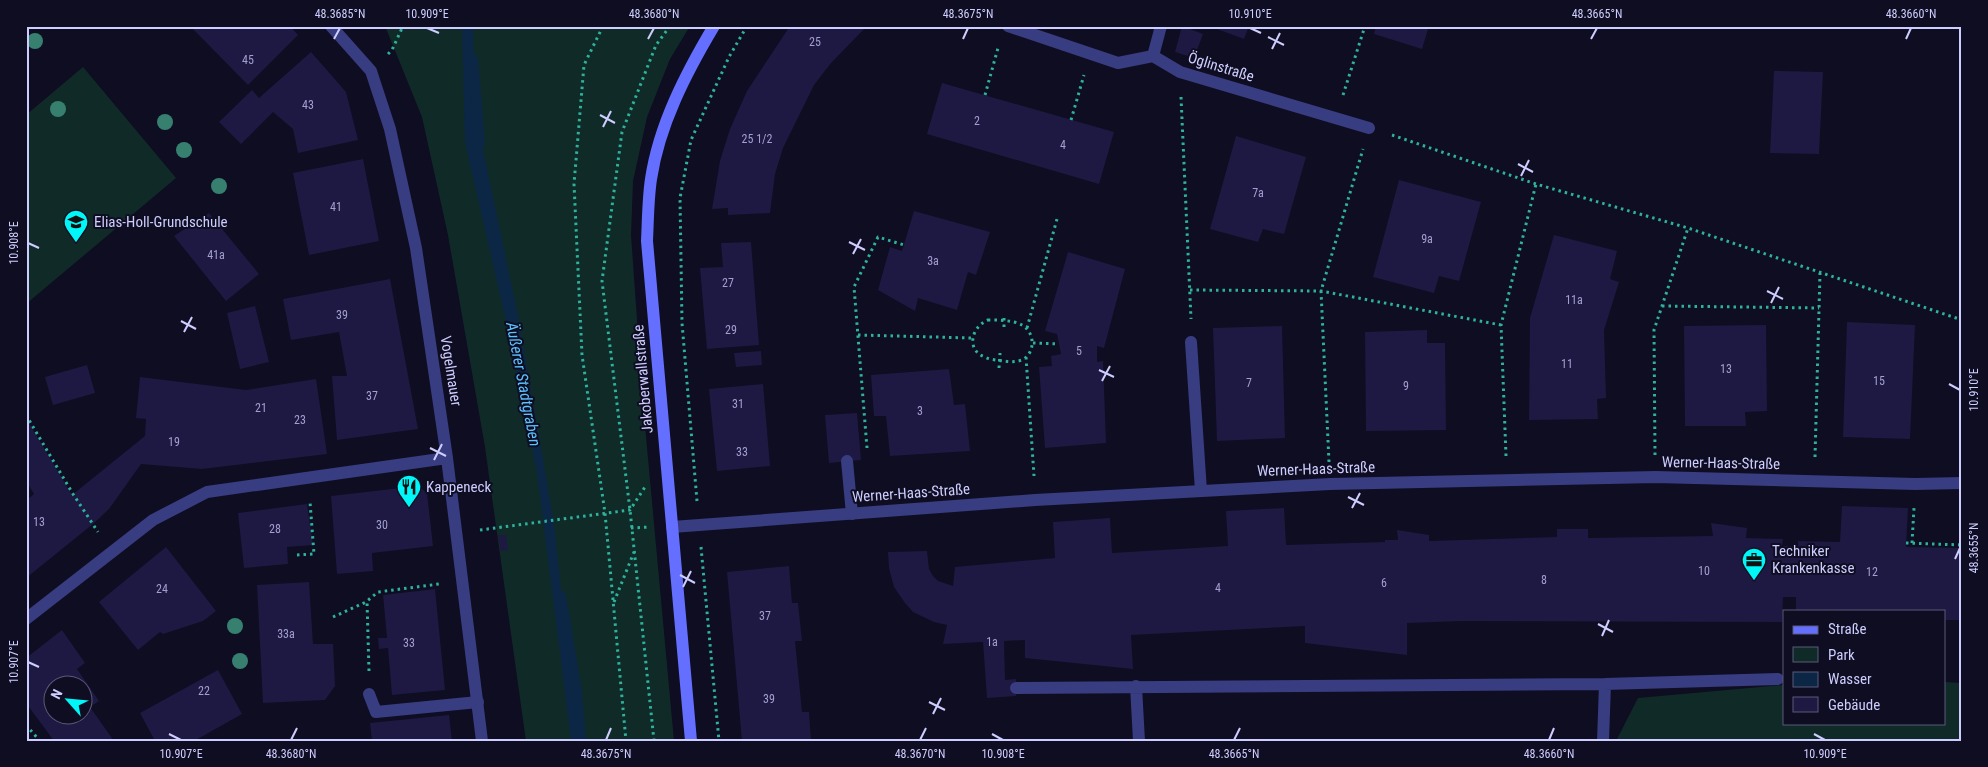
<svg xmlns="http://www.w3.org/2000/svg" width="1988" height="767" font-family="'Roboto Condensed',sans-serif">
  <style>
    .green { fill: #102b27 }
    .water { fill: #0c2745 }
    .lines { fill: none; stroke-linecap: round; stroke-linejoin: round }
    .stream { stroke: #0c2745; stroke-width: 10 }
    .building { fill: #1d1942; fill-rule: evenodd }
    .path { stroke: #2eb29d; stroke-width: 3; stroke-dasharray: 2.5 4; stroke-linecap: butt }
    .lane { stroke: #383c80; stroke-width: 12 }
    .street { stroke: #383c80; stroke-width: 12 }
    .secondary { stroke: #646fff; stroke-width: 12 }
    .tree { fill: #378070 }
    .ticks { fill: none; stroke: #cecdff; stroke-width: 2 }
    .labels { text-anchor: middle; stroke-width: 4; stroke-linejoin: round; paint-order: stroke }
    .number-label { font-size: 12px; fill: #a2a0d0 }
    .street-label { font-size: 15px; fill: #cecdff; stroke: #0e0d21 }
    .poi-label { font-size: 15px; fill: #cecdff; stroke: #0e0d21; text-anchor: start }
    .water-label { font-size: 16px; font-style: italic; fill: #5bc2ff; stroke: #0e0d21 }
    .neatline { fill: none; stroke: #cecdff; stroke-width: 2 }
    .ticks-label { font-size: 12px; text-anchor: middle; fill: #cecdff }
  </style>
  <rect width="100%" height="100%" fill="#0e0d21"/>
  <path class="green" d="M385,26H690L670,59L647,117L633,181L631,235L643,404L674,741H526L485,447L448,235L422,117Z
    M83,67L176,178L26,304V115Z
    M1944,682L1962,683V741H1617V739L1638,698L1784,685V723H1944Z"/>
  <path class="water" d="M462,26H473L475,112L519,321L554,523L572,695L579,741H571L537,472L506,321L465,142Z"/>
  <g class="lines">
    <path class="stream" d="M473,59L480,144
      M561,596L577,692L581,741"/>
  </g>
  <path class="building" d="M190,26H290L298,35L248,85Z
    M790,26H867L831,63L814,85L783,148L775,174L770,213L728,215V208L712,209L720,161L730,129L747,91Z
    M1182,26L1203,34L1194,58L1175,52Z
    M1209,26H1249L1244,39Z
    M1376,26H1429L1422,49L1374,34Z
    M311,52L346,92L358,140L298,153L293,129L273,112L241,144L219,122L252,90L259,98Z
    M1774,71L1823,72L1819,154L1770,153Z
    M942,83L1114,132L1099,184L927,134Z
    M1236,136L1306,157L1284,234L1263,229L1258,242L1210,229Z
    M363,159L379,241L309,255L293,173Z
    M1399,180L1481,202L1459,281L1439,276L1434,293L1373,277Z
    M914,211L990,232L976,275L968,272L957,310L918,298L915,311L878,290L890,247L902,251Z
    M209,213L259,274L226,301L174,236Z
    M1554,235L1617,251L1610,279L1619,282L1604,330L1606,398L1597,399L1598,419L1529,420L1530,318Z
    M751,242L759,345L707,349L700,268L723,267L721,243Z
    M1068,252L1125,269L1104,348L1097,346V362L1103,361L1106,443L1045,448L1039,367L1052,366L1051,356L1061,354L1057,334L1045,331Z
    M390,279L418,429L337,440L332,376H347L339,332L291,340L283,299Z
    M255,306L269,362L240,369L227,313Z
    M1847,322L1915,325L1910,439L1843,437Z
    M1766,325L1767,411L1745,412L1746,426H1685L1684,326Z
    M1282,326L1285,438L1217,441L1213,328Z
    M1427,330V343H1445L1446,430L1366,431L1365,332Z
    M761,351L762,365L736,367L734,353Z
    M87,365L95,393L53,405L45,377Z
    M949,369L954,405L965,404L970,451L890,456L886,416H874L871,375Z
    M140,377L246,390L316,379L327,454L202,469L141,464L109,509L93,524L26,578V501L34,494L26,481V418L72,495L145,436L146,419L136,418Z
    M763,384L770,466L717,471L709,389Z
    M857,413L861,460L829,463L825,415Z
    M418,486L427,493L433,546L372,553L373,571L337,574L331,496Z
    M307,504L313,545L287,547L288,564L244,568L238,513Z
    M1842,506L1908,508L1906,547L1962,548V620H1944V611H1796V597H1783L1782,622L1462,621L1407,623V655L1305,643V626L1131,635L1133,669L1025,658V640L1004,641L1005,680L1016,679V696L987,698L983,642L943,644L947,625L934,622L913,612L905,603L894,587L889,568L888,552L927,551L929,569L933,576L938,581L953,586L955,567L1055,558L1053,522L1110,518L1112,553L1228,546L1226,511L1284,508L1286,545L1385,542V540H1398L1397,530L1429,535V541L1557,537V529H1588V538L1713,536L1711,523L1747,528L1746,538L1783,539L1782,546H1798V541L1840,542Z
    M498,535H506L508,550L501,551Z
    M166,547L216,611L203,621L163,634L160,632L138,650L99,602Z
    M789,566L792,603H798L802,641H795L802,712H809L811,741H742L727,572Z
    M309,582L313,644H333L335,686L325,700L263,703L257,585Z
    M435,589L445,690L392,695L388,648L379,649L378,638H387L383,595Z
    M62,630L85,663L77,669L99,701L90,707L114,741H54L26,703V658ZM52,684H82V714H52Z
    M218,670L242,714L194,741H155L140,713Z
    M449,715L452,741H372L370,723Z"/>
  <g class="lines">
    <path class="path" d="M603,26L584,65L574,184L582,355L605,513L626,741
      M388,54L392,50L403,26
      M985,95L998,48
      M1343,95L1365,26
      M1181,97L1191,319
      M1071,120L1084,75
      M1392,135L1536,184L1688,228L1962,320
      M1190,290L1321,291L1501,325
      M1662,306L1819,308
      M988,320C998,320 1013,320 1022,325C1035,332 1036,353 1022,360C1016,362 1010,362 1004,361C998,360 990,360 985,357C965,350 972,326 988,320Z
      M1004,327V314
      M1027,328L1057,219
      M858,335L972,338
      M1033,343L1059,344
      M1026,357L1034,476
      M999,368L1000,353
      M26,415L73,494L98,532
      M867,448L854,287L878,237L904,245
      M1655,455L1654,330L1688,228
      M1506,456L1501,325L1536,184
      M1815,457L1820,273
      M1329,462L1321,291L1363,149
      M697,501L682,323L680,198L691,140L729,57L747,26
      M631,528L649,527
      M480,530L630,510L645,487
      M1906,543L1962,545
      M1912,543L1914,508
      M701,547L719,741
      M297,555L314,554L310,502
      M614,602L634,552
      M333,617L366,602
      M369,671L367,601L378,592L439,584
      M26,725L40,741
      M654,741L630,510L602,281L622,132L656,45L670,26"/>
    <path class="lane" d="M1191,342L1201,491
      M847,461L852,514
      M1136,686L1139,741
      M1016,688L1605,684L1778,679
      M369,694L376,712L478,702
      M1603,741L1605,684"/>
    <path class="street" d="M331,26L371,71L390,129L416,248L447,458L482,741
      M1008,26L1118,63L1153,56L1180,72L1369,128
      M1153,56L1161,26
      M672,527L1035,500L1330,484L1656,477L1915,484L1962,483
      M26,619L153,520L207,492L447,458"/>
    <path class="secondary" d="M691,741L647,241C648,220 648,199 651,179C659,125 686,73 714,26"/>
  </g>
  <g class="tree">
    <circle cx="35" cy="41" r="8"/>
    <circle cx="58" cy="109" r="8"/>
    <circle cx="165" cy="122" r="8"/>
    <circle cx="184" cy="150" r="8"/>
    <circle cx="219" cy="186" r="8"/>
    <circle cx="235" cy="626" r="8"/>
    <circle cx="240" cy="661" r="8"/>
  </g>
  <path class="ticks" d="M427,28L439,33M1250,28L1261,33M1268,37L1284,45M334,39L340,28M648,39L654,28M963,39L968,28M1591,39L1597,28M1906,39L1911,28M1272,49L1280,33M600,115L615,123M603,127L611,111M1518,164L1533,172M1521,176L1529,160M849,242L865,250M28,243L39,248M853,254L861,239M1767,291L1783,299M1771,303L1779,287M181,321L196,329M184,332L192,317M1099,370L1114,377M1102,381L1110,366M1949,384L1960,390M430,448L446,456M434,460L442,444M1348,497L1364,505M1352,508L1360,493M1955,559L1960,548M680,575L695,583M683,587L691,571M1598,624L1613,632M1602,636L1609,620M28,662L39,667M929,702L945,710M933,714L941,698M169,734L181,740M992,734L1003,740M1814,734L1825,740M291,740L297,728M606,740L611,728M920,740L926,728M1234,740L1240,728M1549,740L1554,728"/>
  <defs>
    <symbol id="school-pin" viewBox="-11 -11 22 30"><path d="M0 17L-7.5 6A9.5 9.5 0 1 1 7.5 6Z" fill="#00f6f7" stroke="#0e0d21"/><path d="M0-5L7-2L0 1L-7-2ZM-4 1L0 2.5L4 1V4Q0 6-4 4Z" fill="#111"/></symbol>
    <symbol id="restaurant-pin" viewBox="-11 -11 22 30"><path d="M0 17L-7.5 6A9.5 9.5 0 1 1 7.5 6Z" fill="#00f6f7" stroke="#0e0d21"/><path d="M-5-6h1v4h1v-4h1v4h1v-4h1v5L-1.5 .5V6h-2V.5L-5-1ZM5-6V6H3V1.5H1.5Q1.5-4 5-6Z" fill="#111"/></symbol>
    <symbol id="office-pin" viewBox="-11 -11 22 30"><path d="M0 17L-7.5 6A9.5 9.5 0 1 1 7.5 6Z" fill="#00f6f7" stroke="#0e0d21"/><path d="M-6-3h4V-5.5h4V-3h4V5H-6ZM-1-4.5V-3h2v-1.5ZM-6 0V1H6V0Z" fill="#111"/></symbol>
  </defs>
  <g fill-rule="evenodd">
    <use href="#school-pin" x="62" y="208" width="28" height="38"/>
    <use href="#restaurant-pin" x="395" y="473" width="28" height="38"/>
    <use href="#office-pin" x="1740" y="546" width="28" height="38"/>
  </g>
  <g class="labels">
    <g class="number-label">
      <text x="815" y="46">25</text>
      <text x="248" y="64">45</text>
      <text x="308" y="109">43</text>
      <text x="977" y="125">2</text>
      <text x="757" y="143">25 1/2</text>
      <text x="1063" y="149">4</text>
      <text x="1258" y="197">7a</text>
      <text x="336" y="211">41</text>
      <text x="1427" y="243">9a</text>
      <text x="216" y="259">41a</text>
      <text x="933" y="265">3a</text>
      <text x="728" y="287">27</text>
      <text x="1574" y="304">11a</text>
      <text x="342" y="319">39</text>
      <text x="731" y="334">29</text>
      <text x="1079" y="355">5</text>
      <text x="1567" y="368">11</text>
      <text x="1726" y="373">13</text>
      <text x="1879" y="385">15</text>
      <text x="1249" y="387">7</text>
      <text x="1406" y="390">9</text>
      <text x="372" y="400">37</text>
      <text x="738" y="408">31</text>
      <text x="261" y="412">21</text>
      <text x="920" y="415">3</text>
      <text x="300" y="424">23</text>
      <text x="174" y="446">19</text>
      <text x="742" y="456">33</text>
      <text x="39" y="526">13</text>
      <text x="382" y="529">30</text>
      <text x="275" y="533">28</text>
      <text x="1704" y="575">10</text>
      <text x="1872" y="576">12</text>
      <text x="1544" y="584">8</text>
      <text x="1384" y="587">6</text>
      <text x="1218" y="592">4</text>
      <text x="162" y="593">24</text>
      <text x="765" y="620">37</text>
      <text x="286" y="638">33a</text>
      <text x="992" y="646">1a</text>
      <text x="409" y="647">33</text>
      <text x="204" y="695">22</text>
      <text x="769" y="703">39</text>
    </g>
    <g class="street-label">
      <text transform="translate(1221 67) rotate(17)" y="5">Öglinstraße</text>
      <text transform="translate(451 371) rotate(81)" y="5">Vogelmauer</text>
      <text transform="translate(643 379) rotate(-95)" y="5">Jakoberwallstraße</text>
      <text transform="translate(1721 463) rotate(1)" y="5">Werner-Haas-Straße</text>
      <text transform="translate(1316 469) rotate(-2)" y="5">Werner-Haas-Straße</text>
      <text transform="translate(911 493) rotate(-4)" y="5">Werner-Haas-Straße</text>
    </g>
    <g class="poi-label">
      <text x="94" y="227">Elias-Holl-Grundschule</text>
      <text x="426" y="492">Kappeneck</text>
      <text x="1772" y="556">Techniker<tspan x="1772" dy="17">Krankenkasse</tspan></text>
    </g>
    <g class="water-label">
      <text transform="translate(524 384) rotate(79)" y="6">Äußerer Stadtgraben</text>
    </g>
  </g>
  <rect width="1988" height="767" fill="none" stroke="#0e0d21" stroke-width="55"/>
  <rect x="1783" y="610" width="162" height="115" fill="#0e0d21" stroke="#5b5a7a"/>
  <rect x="1793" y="626" width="25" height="8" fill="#646fff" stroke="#5b5a7a"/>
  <text x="1828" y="634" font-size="15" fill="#cecdff">Straße</text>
  <rect x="1793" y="647" width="25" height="15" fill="#102b27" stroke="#5b5a7a"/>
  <text x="1828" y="660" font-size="15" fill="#cecdff">Park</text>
  <rect x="1793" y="672" width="25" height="15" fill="#0c2745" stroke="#5b5a7a"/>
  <text x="1828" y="684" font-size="15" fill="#cecdff">Wasser</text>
  <rect x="1793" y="697" width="25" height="15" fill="#1d1942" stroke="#5b5a7a"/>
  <text x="1828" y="710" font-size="15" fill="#cecdff">Gebäude</text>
  <g transform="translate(68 700) rotate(297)"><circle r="24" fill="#0e0d21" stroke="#5b5a7a"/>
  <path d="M0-4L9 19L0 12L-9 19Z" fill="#00f6f7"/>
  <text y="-8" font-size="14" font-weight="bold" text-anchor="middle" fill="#cecdff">N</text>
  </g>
  <rect x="28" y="28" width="1932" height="712" class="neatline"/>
  <g class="ticks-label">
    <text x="340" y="18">48.3685°N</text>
    <text x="427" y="18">10.909°E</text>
    <text x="654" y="18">48.3680°N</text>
    <text x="968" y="18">48.3675°N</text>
    <text x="1250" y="18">10.910°E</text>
    <text x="1597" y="18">48.3665°N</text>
    <text x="1911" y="18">48.3660°N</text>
    <text transform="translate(14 243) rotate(-90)" y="4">10.908°E</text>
    <text transform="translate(1974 390) rotate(-90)" y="4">10.910°E</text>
    <text transform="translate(1974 548) rotate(-90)" y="4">48.3655°N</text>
    <text transform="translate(14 662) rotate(-90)" y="4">10.907°E</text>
    <text x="181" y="758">10.907°E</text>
    <text x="291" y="758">48.3680°N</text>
    <text x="606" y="758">48.3675°N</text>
    <text x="920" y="758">48.3670°N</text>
    <text x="1003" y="758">10.908°E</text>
    <text x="1234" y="758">48.3665°N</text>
    <text x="1549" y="758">48.3660°N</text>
    <text x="1825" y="758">10.909°E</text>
  </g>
</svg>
